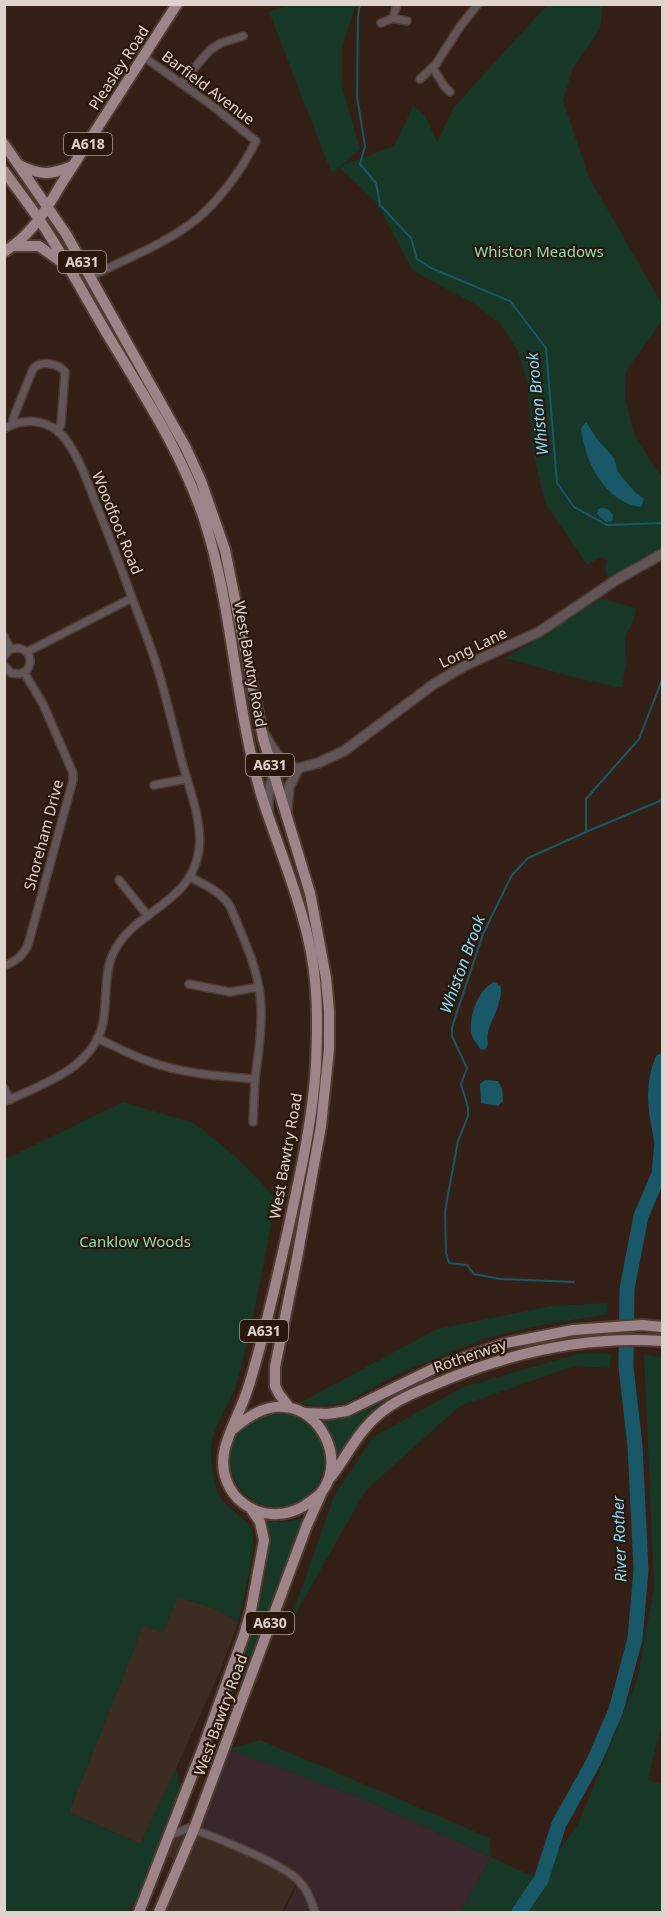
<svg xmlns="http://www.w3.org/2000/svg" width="667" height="1917" font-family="'Noto Sans',sans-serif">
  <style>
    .commercial { fill: #3c2c21 }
    .industrial { fill: #3a272d }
    .green { fill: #173727 }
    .water { fill: #185868 }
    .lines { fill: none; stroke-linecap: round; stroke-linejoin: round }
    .stream { stroke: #185868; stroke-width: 2 }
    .river { stroke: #185868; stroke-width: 15 }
    .minor-casing { stroke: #503c33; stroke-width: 10 }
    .tertiary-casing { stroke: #503c33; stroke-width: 12 }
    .primary-casing { stroke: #503c33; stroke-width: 14 }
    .minor { stroke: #615557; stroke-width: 7 }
    .tertiary { stroke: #615557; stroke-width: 9 }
    .primary { stroke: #9c8488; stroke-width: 10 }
    .labels { text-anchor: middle; stroke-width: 4.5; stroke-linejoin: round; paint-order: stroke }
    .shield { fill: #2a170d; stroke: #a99a93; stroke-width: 1.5 }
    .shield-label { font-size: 14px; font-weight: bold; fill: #e0d2cc }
    .street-label { font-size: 15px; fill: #e0d2cc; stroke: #2a170d }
    .park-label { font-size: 15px; fill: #90deb4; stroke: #2a170d }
    .water-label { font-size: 16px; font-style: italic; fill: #80dffa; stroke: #2a170d }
  </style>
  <rect width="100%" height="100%" fill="#342016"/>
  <path class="commercial" d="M178,1597L217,1609L238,1622L221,1669L176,1768L166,1824L227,1847L284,1872L297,1881L282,1912H166L187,1865L69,1812L143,1625Z"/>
  <path class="industrial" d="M228,1749L366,1800L491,1857L460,1912H284L300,1878L297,1875L279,1864L201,1828Z"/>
  <path class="green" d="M288,5H356L342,47V86L360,149L341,166L394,146L413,106L425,115L437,142L454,107L547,5H603L600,29L573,68L563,101L589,177L662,304V321L626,371L625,398L634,433L649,459L662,477V549L608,579L605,570L607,560L601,557L587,565L545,503L532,447L527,382L518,351L500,323L473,303L413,271L377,203L339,167L331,172L269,12Z
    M600,598L636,608L634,620L626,635L625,650L626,663L622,688L573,677L505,658L547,633L590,601Z
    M123,1102L194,1123L237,1158L276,1198C264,1260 254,1321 237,1382C231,1404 212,1426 211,1450C211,1465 213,1485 221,1498C230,1513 250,1517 253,1536C255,1555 243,1601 238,1622L217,1609L178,1597L163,1633L143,1626L69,1812L140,1844L176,1768L180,1790L138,1898L126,1912H5V1159Z
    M607,1303L608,1314L542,1325L485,1338L400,1373L345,1403L320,1406L299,1403L437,1329L551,1306Z
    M578,1354H611L610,1368L574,1366L460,1406L366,1490L288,1627L334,1496L373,1437L463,1387Z
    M644,1355L662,1357V1723L648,1780L662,1784V1912H514L578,1824L637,1680L654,1587Z
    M385,1398L386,1401C366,1419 351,1435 338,1458L333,1437L322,1420L342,1417Z
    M230 1460a47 47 0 1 1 94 0a47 47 0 1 1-94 0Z
    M303,1519L250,1665L235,1693L231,1692C245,1648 278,1565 265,1521L282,1522Z
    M260,1740L490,1838L491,1857L535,1877L512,1912H460L491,1857L366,1800L228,1749Z"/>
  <path class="water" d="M586,422L597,439L614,458L618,472L634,491L644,499L641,507C605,503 584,460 581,428Z
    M603,508L608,509L613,515L612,521L606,522L597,514L598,509Z
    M495,982L501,987C501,992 501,997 499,1002C496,1017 485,1027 488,1044L485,1050L480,1049C477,1042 472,1040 471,1032C469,1016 479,987 495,982Z
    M485,1080L498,1081L502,1088L503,1101L498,1106L481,1103L480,1084Z"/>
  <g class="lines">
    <path class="stream" d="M360,4L358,16L357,97L365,146L360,164L376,183L380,205L411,238L417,259L431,268L510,301L546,348L557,483L574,507L607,525L662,523
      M586,832L662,800
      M574,1282L500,1279L474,1274L467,1265L449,1263L446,1253L445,1211L458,1141L468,1116V1107L461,1084L467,1068L452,1036V1027L483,934L512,875L528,858L586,832V799L639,739L662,680"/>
    <path class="river" d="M662,1061C651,1088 656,1113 662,1142
      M519,1912L541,1880L559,1824L594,1761L616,1710L635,1639L641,1570L635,1446L626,1367L627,1289L641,1216L659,1174L662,1143"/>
    <defs>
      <path id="minor" d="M393,18L397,4
        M381,23L393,18L407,21
        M433,68L444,86L450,92
        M420,79L436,64L459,28L478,4
        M181,83L210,50L221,43L243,36
        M90,277C123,260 160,246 189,225C217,205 241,171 256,141L214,107L144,57
        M12,424L14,416L33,369C41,360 58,363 65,372L61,424L58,432
        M4,429C21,418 44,419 59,432C77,449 89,486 98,509C113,545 126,582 140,619C146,635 153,652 158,670C167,700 174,731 182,762C189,788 203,823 199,850C191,906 131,910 112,956C104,976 107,1001 103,1023C94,1068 41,1085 4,1102
        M4,636L10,649
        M27,652L132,598
        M4,656L10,649L19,648C30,651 33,661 27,670L20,674L11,673L4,665
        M154,785L186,779
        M119,880L148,916
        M4,966C16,961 23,956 28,945L73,780V773L43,704L24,672
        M189,984L230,992L259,987
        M97,1038C114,1046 131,1055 148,1061C183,1074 219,1076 255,1079C258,1056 262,1032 261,1009C261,973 243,938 230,906C220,891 205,885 190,877
        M4,1088L10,1100
        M253,1122L255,1079
        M169,1836L188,1828C211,1835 283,1864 298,1880C307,1889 311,1900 315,1912"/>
      <path id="tertiary" d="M265,735C273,750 281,763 298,769
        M287,809L289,787L298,769
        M268,810V798L273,775L318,763L344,751L434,684L464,666L539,632L616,580L662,554"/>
      <path id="primary" d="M4,144L66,234L186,448L201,481L225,550L263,738L310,893L326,978L329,1011V1049L321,1126L297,1258L275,1367V1386L279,1394L289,1407
        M19,165C42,176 50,175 73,166
        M4,171C19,192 35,212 48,233C71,269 90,306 112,342C147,400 184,457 205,522C233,610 235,705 261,794C276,842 297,889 308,938C318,979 318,1021 316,1064C313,1119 300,1175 288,1230C276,1282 265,1334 249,1385C243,1406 231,1426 225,1448C213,1495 262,1531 304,1506C310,1501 319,1497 323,1490C345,1459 321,1409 284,1407C264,1405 246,1418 232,1430
        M15,246H39L60,261
        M4,252C31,235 45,212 60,186L177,4
        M305,1413L327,1414L347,1411L437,1367L506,1343L573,1330L642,1325L662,1327
        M331,1477C347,1456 357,1433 378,1415C395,1400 418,1391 438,1383C509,1353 585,1336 662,1341
        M139,1912L204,1745L244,1635L251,1610L264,1540L260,1522L251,1509
        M159,1912L194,1829L307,1525L321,1494"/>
    </defs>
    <use href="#minor" class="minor-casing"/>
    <use href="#tertiary" class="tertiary-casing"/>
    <use href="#primary" class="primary-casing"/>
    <use href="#minor" class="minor"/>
    <use href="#tertiary" class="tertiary"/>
    <use href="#primary" class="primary"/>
  </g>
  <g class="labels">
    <g class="shield">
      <rect x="64" y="133" width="48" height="22" rx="4.5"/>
      <rect x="58" y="251" width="48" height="22" rx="4.5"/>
      <rect x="246" y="754" width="48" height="22" rx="4.5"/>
      <rect x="240" y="1320" width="48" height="22" rx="4.5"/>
      <rect x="246" y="1612" width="48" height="22" rx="4.5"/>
    </g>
    <g class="shield-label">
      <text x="88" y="149">A618</text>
      <text x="82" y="267">A631</text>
      <text x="270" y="770">A631</text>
      <text x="264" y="1336">A631</text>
      <text x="270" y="1628">A630</text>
    </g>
    <g class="street-label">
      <text transform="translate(119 68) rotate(-57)" y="5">Pleasley Road</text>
      <text transform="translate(208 88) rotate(37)" y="5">Barfield Avenue</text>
      <text transform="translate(117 523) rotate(68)" y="5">Woodfoot Road</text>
      <text transform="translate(473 648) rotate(-26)" y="5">Long Lane</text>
      <text transform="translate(250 664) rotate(80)" y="5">West Bawtry Road</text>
      <text transform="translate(44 835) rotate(-75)" y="5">Shoreham Drive</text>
      <text transform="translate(286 1156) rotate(-80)" y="5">West Bawtry Road</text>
      <text transform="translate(470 1356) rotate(-19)" y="5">Rotherway</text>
      <text transform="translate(221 1715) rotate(-70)" y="5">West Bawtry Road</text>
    </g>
    <g class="park-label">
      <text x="539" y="257">Whiston Meadows</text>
      <text x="135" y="1247">Canklow Woods</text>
    </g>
    <g class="water-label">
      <text transform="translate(537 404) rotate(-96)" y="6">Whiston Brook</text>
      <text transform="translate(462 964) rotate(-70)" y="6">Whiston Brook</text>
      <text transform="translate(619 1539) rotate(-92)" y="6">River Rother</text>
    </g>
  </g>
  <rect width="667" height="1917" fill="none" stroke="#e0d2cc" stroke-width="12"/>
</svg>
